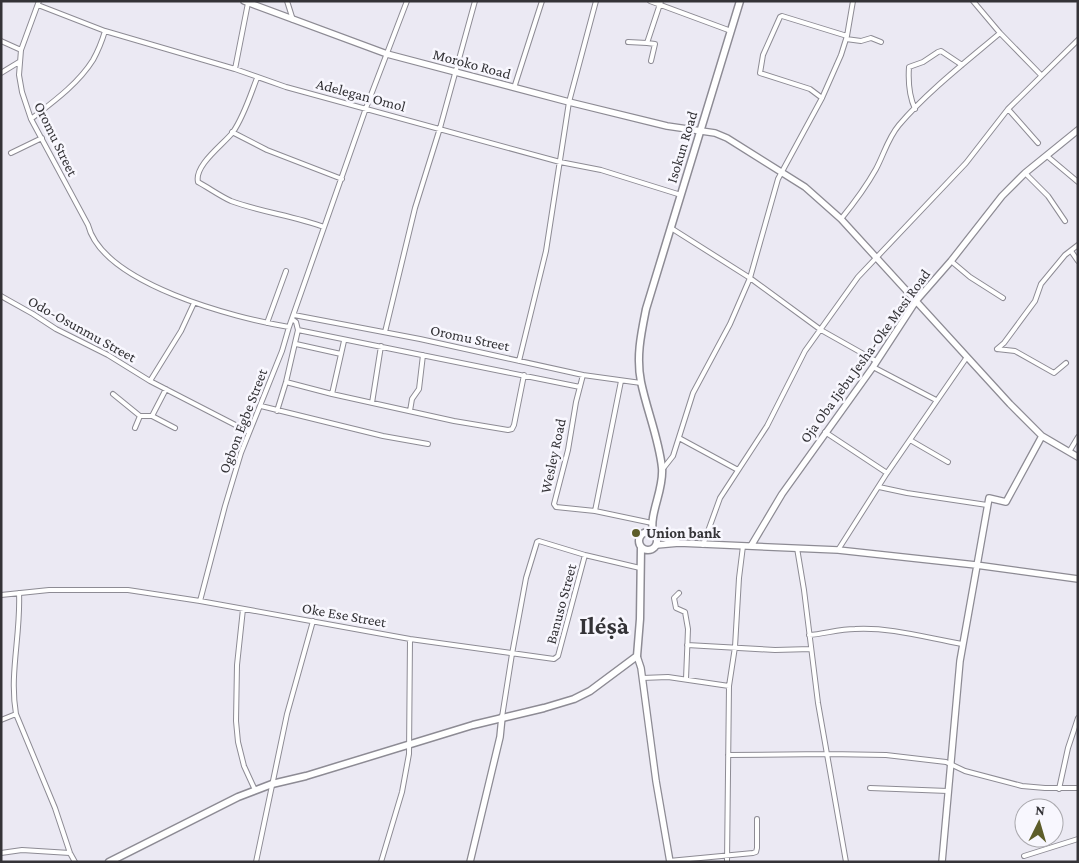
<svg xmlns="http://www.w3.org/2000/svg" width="1079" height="863" font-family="'Crimson Pro',serif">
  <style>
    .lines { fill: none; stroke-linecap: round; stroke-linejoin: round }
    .street-casing { stroke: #8d8b94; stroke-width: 6 }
    .secondary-casing { stroke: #8d8b94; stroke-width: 8 }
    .primary-casing { stroke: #8d8b94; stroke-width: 9 }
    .street { stroke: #fff; stroke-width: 4 }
    .secondary { stroke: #fff; stroke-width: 5.5 }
    .primary { stroke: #fff; stroke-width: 6 }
    .poi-dot { fill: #5d5d2a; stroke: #f8f7fe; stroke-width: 2 }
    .labels { text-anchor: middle; stroke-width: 5; stroke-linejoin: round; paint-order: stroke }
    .street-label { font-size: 15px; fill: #343337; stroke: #f8f7fe }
    .poi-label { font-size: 15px; font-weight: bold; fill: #343337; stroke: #f8f7fe; text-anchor: start }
    .town-label { font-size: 25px; font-weight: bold; fill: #343337; stroke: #f8f7fe }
  </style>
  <rect width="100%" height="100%" fill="#ebe9f3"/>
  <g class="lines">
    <defs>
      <path id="street" d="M39,1L21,50L19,75L22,92L31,119L88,225C103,284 235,318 289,327
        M287,1L293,20
        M650,1L731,31
        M973,1L1000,33L1041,75
        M38,5L105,31L235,69L286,87L560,162L601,170L681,195
        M846,39L861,41L871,38L881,42
        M1,41L21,50
        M628,42L647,43L661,1
        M647,43L655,44L651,61
        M235,69L248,3
        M1,73L19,62
        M257,78C250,96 244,116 233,132C224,144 194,165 198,182C209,188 220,196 231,201C261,212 294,216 324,227
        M514,88L542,1
        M822,98L810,89L760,73L763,55L780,17L782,16L847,36
        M915,109C909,96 908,82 909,67L923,62L938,52L941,51L962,65
        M1008,109L1038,143
        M31,119C53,102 78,84 93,60C98,51 102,41 105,31
        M232,132L267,150L342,179
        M11,153L42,138
        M1047,156L1078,182
        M1025,173L1048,196L1065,221
        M841,219C854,203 866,187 876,169C884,154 888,138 899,125C928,91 967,61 1000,33
        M671,228L750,278L821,330L876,361
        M1071,251L1078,261
        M951,261L970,277L1003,298
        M1,296L33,314L56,329L108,355L150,381L249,432
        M294,315L420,339L583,375L641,383
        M267,323L286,271
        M298,330L580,387
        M385,332L415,208L440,128L475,1
        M296,344L341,354
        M997,349L1004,343L1035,301L1041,284L1065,255L1078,245
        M997,349L1015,351L1054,373L1066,363
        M519,361L546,251L569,102L596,1
        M873,367L936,400
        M583,375L576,402L568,450L554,504L556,507L595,511L652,523
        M150,381L181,331L194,303
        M286,382L332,394L454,421L508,430L512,429L514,425L524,375
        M113,394L140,416L135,428
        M332,394L344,341
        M372,403L381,346
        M261,406L383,436L428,444
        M277,411L286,382L298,330L296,322L292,319
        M410,411L412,399L419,389L423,355
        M140,416H152L166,389
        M152,416L175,428
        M825,432L887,473
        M679,438L738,470
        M910,440L948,462
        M1069,452L1078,437
        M662,470L673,456L693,393L730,324L750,278L778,179L822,98L841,55L847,36L853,1
        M879,487L907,493L987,505
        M595,511L621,381
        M703,545L720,498L767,426L805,351L858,277L966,163L1008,109L1078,40
        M797,548L804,590L818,703L846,862
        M838,550L887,473L967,357
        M19,593C21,634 9,674 16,714L55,808L70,853L75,862
        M679,593L674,598L676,608L685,612L688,629L686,679
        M1,595L49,590H128L200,601L410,639L554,659L558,656L585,555
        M200,601L225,506L241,453L282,351L289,327L366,108L407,1
        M243,609L237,665L236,721L238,742L244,766L255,790
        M809,635C824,634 839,629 855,629C891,627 927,638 962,644
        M687,645L775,650L811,649
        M642,678L668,677L729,686
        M502,717L512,654L526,578L537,542L539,541L585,555L640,568
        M1,720L16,714
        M728,755L828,754L886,755L946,762L965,771L1022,786L1045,788H1078
        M870,788L948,791
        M1059,789L1068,748L1078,718
        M1,853L22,850L70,853
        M1024,856L1078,839
        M669,861L753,853L756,852L757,848V819
        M256,862L287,714L313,621
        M381,862L402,792L409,754L410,639
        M727,862L729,686L735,647L739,578L743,546"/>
      <path id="secondary" d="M244,1L387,54L569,102L667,126L715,133L727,138L805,187L841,219L1010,404L1042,436L1078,457
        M656,536L677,542
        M657,545L679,543L838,550L976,565L1078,579
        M751,546L782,494L873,367L916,301L951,261L1002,196L1025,173L1078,130
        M637,656L641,668L656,781L670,862
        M470,862L500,737L502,717
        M942,862L960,661L989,498L1006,502L1042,436"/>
      <path id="primary" d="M639 541a9 9 0 1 1 18 0a9 9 0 1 1-18 0Z
        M653,533C649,513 664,490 662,468C659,439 647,411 641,382C636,357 641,334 646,309L740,1
        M109,862L238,797L272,784L306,776L473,725L544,708L574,699L590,691L637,656L640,619L641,547"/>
    </defs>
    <use href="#street" class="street-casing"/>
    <use href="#secondary" class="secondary-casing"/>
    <use href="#primary" class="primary-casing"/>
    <use href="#street" class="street"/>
    <use href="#secondary" class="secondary"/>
    <use href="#primary" class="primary"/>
  </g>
  <circle class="poi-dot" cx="636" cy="533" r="5"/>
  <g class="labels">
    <g class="street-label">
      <text transform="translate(472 64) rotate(15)" y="5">Moroko Road</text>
      <text transform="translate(361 95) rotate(15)" y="5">Adelegan Omol</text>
      <text transform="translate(56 139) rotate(64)" y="5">Oromu Street</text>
      <text transform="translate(682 147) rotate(-73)" y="5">Isokun Road</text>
      <text transform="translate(82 329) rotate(29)" y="5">Odo-Osunmu Street</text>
      <text transform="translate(470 338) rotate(12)" y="5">Oromu Street</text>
      <text transform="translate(865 356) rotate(-54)" y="5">Oja Oba Ijebu Jesha-Oke Mesi Road</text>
      <text transform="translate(243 421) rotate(-69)" y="5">Ogbon Egbe Street</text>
      <text transform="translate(553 456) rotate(-78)" y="5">Wesley Road</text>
      <text transform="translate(561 604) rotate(-75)" y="5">Banuso Street</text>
      <text transform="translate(344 615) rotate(10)" y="5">Oke Ese Street</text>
    </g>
    <g class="poi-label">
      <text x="646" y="538">Union bank</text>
    </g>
    <g class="town-label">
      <text x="604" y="634">Iléṣà</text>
    </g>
  </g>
  <rect width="1079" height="863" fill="none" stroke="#343337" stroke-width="5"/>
  <g transform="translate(1039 823) rotate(5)"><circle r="24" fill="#f8f7fe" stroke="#aaa9ae"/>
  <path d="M0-4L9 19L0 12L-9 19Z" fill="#5d5d2a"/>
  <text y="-8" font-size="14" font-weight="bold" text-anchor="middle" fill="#343337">N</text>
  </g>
</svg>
